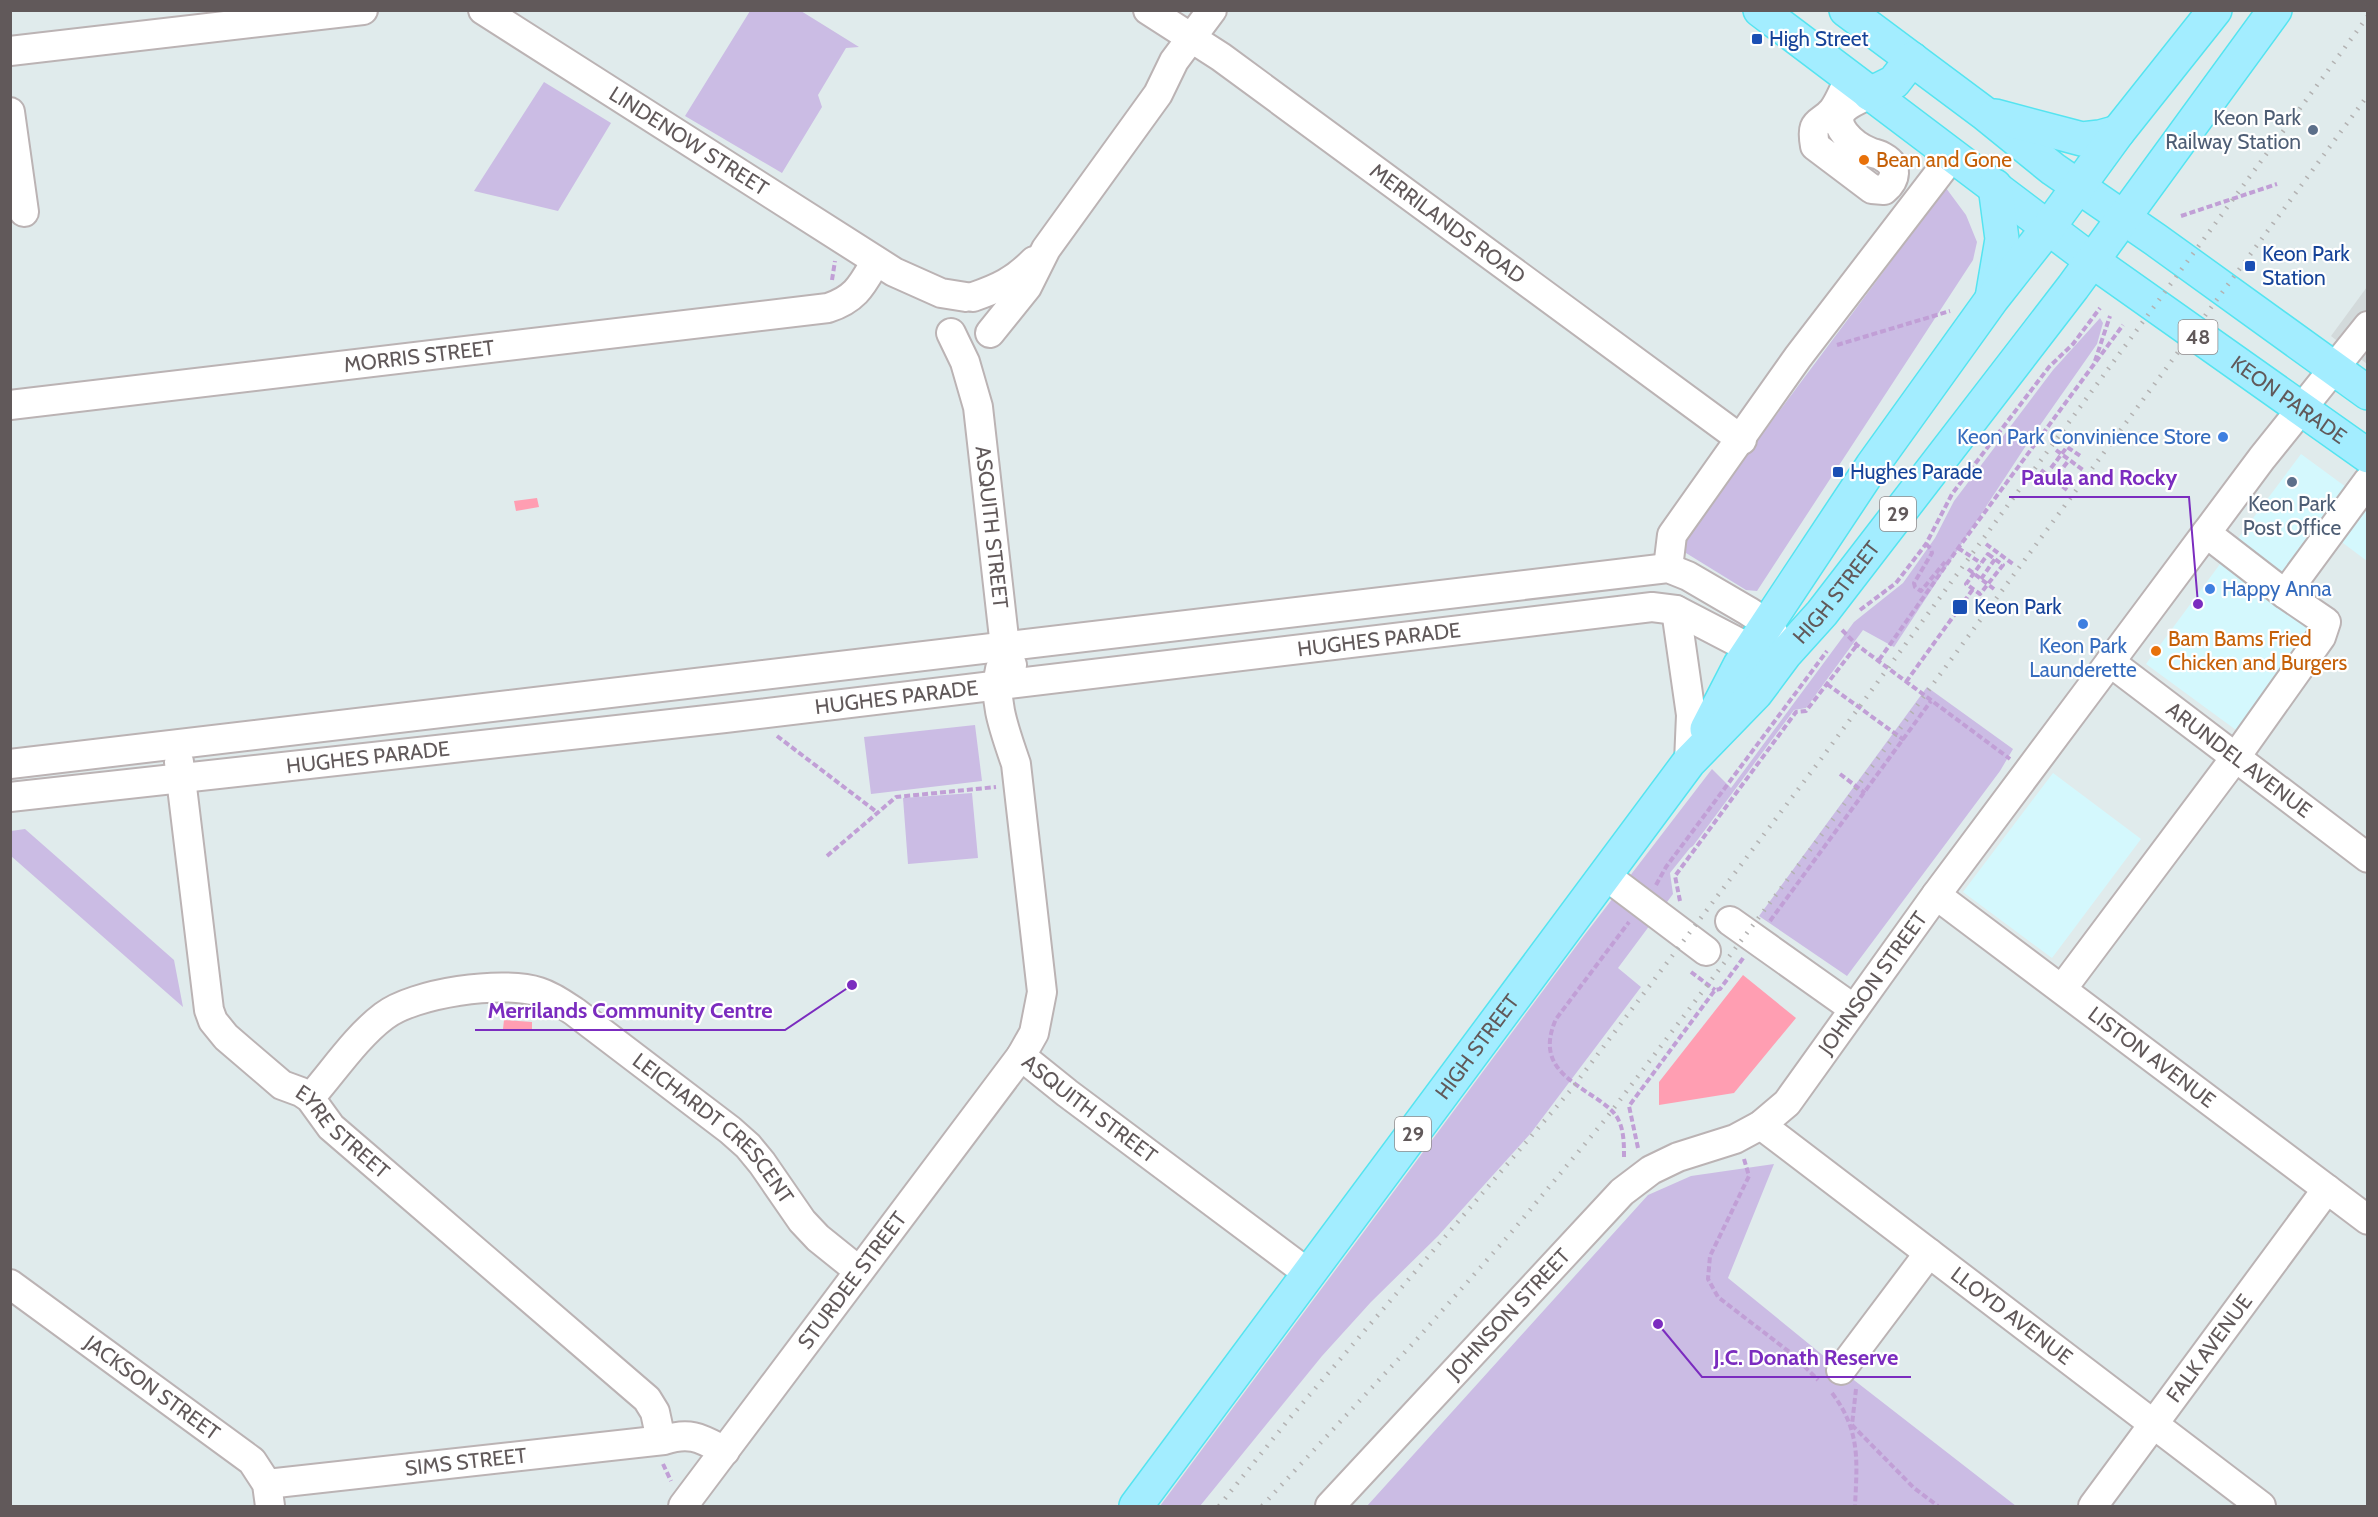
<svg xmlns="http://www.w3.org/2000/svg" width="2378" height="1517" font-family="Cabin,sans-serif">
  <style>
    .commercial { fill: #d4f8fd }
    .industrial { fill: #d3dadb }
    .green { fill: #cbbce4 }
    .water { fill: #ff9eb2 }
    .lines { fill: none; stroke-linecap: round; stroke-linejoin: round }
    .minor-casing { stroke: #bbb3b4; stroke-width: 32 }
    .major-casing { stroke: #55e4f0; stroke-width: 36 }
    .path { stroke: #c19fd6; stroke-width: 4; stroke-dasharray: 6 3; stroke-linecap: butt }
    .minor { stroke: #fff; stroke-width: 28 }
    .major { stroke: #a3edff; stroke-width: 33 }
    .rail { stroke: #b3b2b2; stroke-width: 4.5; stroke-dasharray: 1.5 8; stroke-linecap: butt }
    .path-bridge { stroke: #c19fd6; stroke-width: 4; stroke-dasharray: 6 3; stroke-linecap: butt }
    .transit-dot { fill: #1a4fb4; stroke: #fff; stroke-width: 2 }
    .service-dot { fill: #5c6f8a; stroke: #fff; stroke-width: 2 }
    .food-dot { fill: #e8710a; stroke: #fff; stroke-width: 2 }
    .shop-dot { fill: #3f7fe0; stroke: #fff; stroke-width: 2 }
    .labels { text-anchor: middle; stroke-width: 4.5; stroke-linejoin: round; paint-order: stroke }
    .shield { fill: #fff; stroke: #908b8c; stroke-width: 1.5 }
    .shield-label { font-size: 20px; font-weight: bold; fill: #61595a }
    .transit-label { font-size: 21px; fill: #164399; stroke: #fff; text-anchor: start }
    .service-label { font-size: 21px; fill: #4e5e75; stroke: #fff; text-anchor: end }
    .street-label { font-size: 21px; fill: #61595a; stroke: #fff }
    .food-label { font-size: 21px; fill: #c56008; stroke: #fff; text-anchor: start }
    .shop-label { font-size: 21px; fill: #366cbe; stroke: #fff; text-anchor: end }
    .leader { fill: none; stroke: #7b2cbf; stroke-width: 2 }
    .callout-dot { fill: #7b2cbf; stroke: #fff; stroke-width: 2 }
    .callout-label { font-size: 22px; text-anchor: middle; font-weight: bold; fill: #7b2cbf; stroke: #fff; stroke-width: 4.5; stroke-linejoin: round; paint-order: stroke }
  </style>
  <rect width="100%" height="100%" fill="#e0ebec"/>
  <path class="commercial" d="M2301,454L2346,487L2278,578L2233,545Z
    M2367,494V561L2327,531Z
    M2226,556L2315,622L2236,730L2146,664Z
    M2053,773L2141,839L2052,958L1963,892Z"/>
  <path class="industrial" d="M2367,287V364L2331,336Z"/>
  <path class="green" d="M750,11H801L859,47L846,48L818,95L822,107L782,173L685,116Z
    M544,82L611,123L558,211L474,191Z
    M1946,188L1966,215L1977,242L1973,260L1757,591L1746,590L1686,553L1682,545L1688,533Z
    M2100,318L2103,323L2097,344L2029,441L1894,647L1863,630L1806,708L1794,710L1693,846L1690,848L1670,873L1673,894L1618,968L1641,987L1531,1133L1438,1236L1371,1302L1322,1356L1200,1506H1160L1583,937L1712,769L1731,788L1854,622L1903,583L1935,538L1954,501L2053,370Z
    M1927,687L2013,749L2000,771L1847,976L1759,916Z
    M975,725L982,781L871,794L864,737Z
    M972,793L978,858L908,864L903,798Z
    M25,829L174,960L183,1007L11,856V831Z
    M1774,1164L1728,1278L1841,1370L2016,1506H1367L1648,1195L1691,1176Z"/>
  <path class="water" d="M537,498L539,507L516,511L514,501Z
    M1743,975L1796,1018L1734,1093L1659,1105V1082Z
    M504,1020L532,1022V1031L503,1029Z"/>
  <g class="lines">
    <defs>
      <g id="minor">
        <path id="s1" d="M483,10L894,272L941,293L966,297"/>
        <path id="s2" d="M1148,10L1221,57L1742,440"/>
        <path d="M10,51L363,10"/>
        <path d="M1850,78C1844,88 1840,101 1833,110C1820,126 1810,118 1815,146L1872,189L1884,190C1896,180 1899,166 1883,157C1879,154 1874,154 1870,152C1855,146 1826,124 1846,107C1852,102 1862,98 1870,94"/>
        <path d="M10,112L24,212"/>
        <path d="M973,297C999,288 1014,281 1034,261"/>
        <path id="s3" d="M951,333L965,362L978,407L1005,647L1012,665"/>
        <path d="M990,333L1027,287L1046,249L1158,94L1174,61L1212,10"/>
        <path id="s4" d="M10,405L828,308C856,299 862,285 876,261"/>
        <path d="M1668,568L1672,535L1798,357L1953,155"/>
        <path d="M2285,594L2368,481"/>
        <path d="M1676,610L1691,715L1689,762"/>
        <path id="s5" d="M2110,662L2368,858"/>
        <path id="s6" d="M1000,669C992,700 1006,734 1016,764L1042,992L1034,1033L1021,1056L1067,1093L1309,1274"/>
        <path id="s7" d="M179,762L209,1010L213,1021L226,1037L282,1085L301,1092L310,1098L331,1127L647,1399L655,1412L661,1440"/>
        <path d="M10,764L1668,568L1688,576L1748,611L1768,624L1778,641"/>
        <path id="s8" d="M10,797L725,718L1652,607L1676,610L1751,649L1771,652"/>
        <path d="M1605,875L1706,951"/>
        <path id="s9" d="M1936,895L2368,1220"/>
        <path d="M1730,921L1854,1009"/>
        <path d="M2062,989L2235,758L2321,637L2326,622L2285,594L2206,533"/>
        <path id="s10" d="M310,1098C333,1072 356,1037 384,1016C414,993 502,980 539,992C552,996 563,1004 575,1012L730,1130L748,1146L762,1163L802,1221L818,1238L859,1271"/>
        <path id="s11" d="M1761,1125L2261,1506"/>
        <path id="s12" d="M10,1284L252,1461L267,1484L270,1506"/>
        <path d="M1841,1370L1929,1253"/>
        <path id="s13" d="M267,1484L664,1440C691,1431 702,1439 725,1451"/>
        <path id="s14" d="M683,1506L1021,1056"/>
        <path id="s15" d="M1330,1506L1622,1192L1651,1170L1678,1157L1735,1139L1761,1125L1787,1103L1936,895L2110,662L2262,458L2368,326"/>
        <path id="s16" d="M2093,1506L2327,1189"/>
      </g>
      <g id="major">
        <path id="s17" d="M1760,10L2091,260L2368,456"/>
        <path d="M1846,10L1984,113L2053,169L2156,240L2368,393"/>
        <path d="M1870,94L1894,82L1912,59"/>
        <path d="M1995,116L2082,139L2100,137L2118,132"/>
        <path d="M1992,298L2002,239L1995,186"/>
        <path d="M1707,729L1740,665L1872,466L1992,299L2048,228L2118,132L2215,10"/>
        <path id="s18" d="M1136,1506L1689,762L1756,693L1785,654L1822,613L2073,287L2275,10"/>
      </g>
    </defs>
    <use href="#minor" class="minor-casing"/>
    <use href="#major" class="major-casing"/>
    <path class="path" d="M2181,216L2277,184
      M832,280L835,261
      M1837,345L1950,311
      M2095,361L2110,316
      M2051,468L2067,447L2082,457
      M2041,470L2067,490
      M2058,474L2069,460
      M1926,544L1931,549L1932,553L1914,583L1915,587L1921,591L1945,562
      M1986,544L2013,564
      M1958,548L1981,563
      M1988,554L2003,565L1980,594L1966,584Z
      M1981,579L1995,559
      M1860,610L1896,583L1926,544L1952,494L2049,367L2073,344L2100,308
      M1842,630L1857,645L2010,759
      M1879,660L1959,547L2123,325
      M1906,682L1973,589
      M1827,684L1904,740
      M777,736L878,813
      M1840,774L1865,793
      M827,856L896,797L996,787
      M1656,885L1666,867L1827,651
      M1680,901L1675,876L1796,712L1806,711L1857,645
      M1770,921L1931,701
      M1691,972L1715,990
      M1638,1148L1629,1106L1715,990L1720,989L1744,957
      M1624,1157C1624,1145 1624,1132 1619,1121C1615,1112 1608,1107 1600,1101C1568,1079 1536,1064 1556,1019L1629,922
      M1744,1159L1749,1176L1710,1256L1708,1279L1718,1297L1792,1354L1818,1380
      M1856,1389L1852,1425L1914,1488L1938,1506
      M1832,1393C1861,1431 1857,1462 1855,1506
      M663,1464L671,1481"/>
    <use href="#minor" class="minor"/>
    <use href="#major" class="major"/>
    <path class="rail" d="M1219,1506L1289,1419L1570,1091L1821,759L2368,16
      M1262,1506L1417,1339L1510,1234L1604,1121L1823,833L2368,95"/>
    <path class="path-bridge" d="M2056,450L2083,470
      M1968,569L1994,589"/>
  </g>
  <g class="transit-dot">
    <rect x="1751" y="33" width="12" height="12" rx="3"/>
    <rect x="2244" y="260" width="12" height="12" rx="3"/>
    <rect x="1832" y="466" width="12" height="12" rx="3"/>
    <rect x="1952" y="599" width="16" height="16" rx="3"/>
  </g>
  <g class="service-dot">
    <circle cx="2313" cy="130" r="6"/>
    <circle cx="2292" cy="482" r="6"/>
  </g>
  <g class="food-dot">
    <circle cx="1864" cy="160" r="6"/>
    <circle cx="2156" cy="651" r="6"/>
  </g>
  <g class="shop-dot">
    <circle cx="2223" cy="437" r="6"/>
    <circle cx="2210" cy="589" r="6"/>
    <circle cx="2083" cy="624" r="6"/>
  </g>
  <g class="labels">
    <g class="shield">
      <rect x="2178.5" y="320" width="39" height="34" rx="4.5"/>
      <rect x="1880" y="497" width="36" height="34" rx="4.5"/>
      <rect x="1395" y="1117" width="36" height="34" rx="4.5"/>
    </g>
    <g class="shield-label">
      <text x="2198" y="344">48</text>
      <text x="1898" y="521">29</text>
      <text x="1413" y="1141">29</text>
    </g>
    <g class="transit-label">
      <text x="1769" y="46">High Street</text>
      <text x="2262" y="261">Keon Park<tspan x="2262" dy="24">Station</tspan></text>
      <text x="1850" y="479">Hughes Parade</text>
      <text x="1974" y="614">Keon Park</text>
    </g>
    <g class="service-label">
      <text x="2301" y="125">Keon Park<tspan x="2301" dy="24">Railway Station</tspan></text>
      <text x="2292" y="511" text-anchor="middle">Keon Park<tspan x="2292" dy="24">Post Office</tspan></text>
    </g>
    <g class="street-label">
      <text dy="7" stroke="none"><textPath href="#s1" startOffset="244">LINDENOW STREET</textPath></text>
      <text dy="7" stroke="none"><textPath href="#s2" startOffset="368">MERRILANDS ROAD</textPath></text>
      <text dy="7" stroke="none"><textPath href="#s4" startOffset="412">MORRIS STREET</textPath></text>
      <text dy="7" stroke="none"><textPath href="#s17" startOffset="657">KEON PARADE</textPath></text>
      <text dy="7" stroke="none"><textPath href="#s3" startOffset="200">ASQUITH STREET</textPath></text>
      <text dy="7" stroke="none"><textPath href="#s18" startOffset="1152">HIGH STREET</textPath></text>
      <text dy="7" stroke="none"><textPath href="#s8" startOffset="1378">HUGHES PARADE</textPath></text>
      <text dy="7" stroke="none"><textPath href="#s8" startOffset="892">HUGHES PARADE</textPath></text>
      <text dy="7" stroke="none"><textPath href="#s8" startOffset="360">HUGHES PARADE</textPath></text>
      <text dy="7" stroke="none"><textPath href="#s5" startOffset="162">ARUNDEL AVENUE</textPath></text>
      <text dy="7" stroke="none"><textPath href="#s15" startOffset="766">JOHNSON STREET</textPath></text>
      <text dy="7" stroke="none"><textPath href="#s18" startOffset="572">HIGH STREET</textPath></text>
      <text dy="7" stroke="none"><textPath href="#s9" startOffset="270">LISTON AVENUE</textPath></text>
      <text dy="7" stroke="none"><textPath href="#s6" startOffset="482">ASQUITH STREET</textPath></text>
      <text dy="7" stroke="none"><textPath href="#s10" startOffset="494">LEICHARDT CRESCENT</textPath></text>
      <text dy="7" stroke="none"><textPath href="#s7" startOffset="434">EYRE STREET</textPath></text>
      <text dy="7" stroke="none"><textPath href="#s14" startOffset="282">STURDEE STREET</textPath></text>
      <text dy="7" stroke="none"><textPath href="#s15" startOffset="262">JOHNSON STREET</textPath></text>
      <text dy="7" stroke="none"><textPath href="#s11" startOffset="315">LLOYD AVENUE</textPath></text>
      <text dy="7" stroke="none"><textPath href="#s16" startOffset="196">FALK AVENUE</textPath></text>
      <text dy="7" stroke="none"><textPath href="#s12" startOffset="176">JACKSON STREET</textPath></text>
      <text dy="7" stroke="none"><textPath href="#s13" startOffset="200">SIMS STREET</textPath></text>
    </g>
    <g class="food-label">
      <text x="1876" y="167">Bean and Gone</text>
      <text x="2168" y="646">Bam Bams Fried<tspan x="2168" dy="24">Chicken and Burgers</tspan></text>
    </g>
    <g class="shop-label">
      <text x="2211" y="444">Keon Park Convinience Store</text>
      <text x="2222" y="596" text-anchor="start">Happy Anna</text>
      <text x="2083" y="653" text-anchor="middle">Keon Park<tspan x="2083" dy="24">Launderette</tspan></text>
    </g>
  </g>
  <path class="leader" d="M2198 604L2189 497H2009M852 985L785 1030H475M1658 1324L1702 1377H1911"/>
  <g class="callout-dot">
    <circle cx="2198" cy="604" r="6"/>
    <circle cx="852" cy="985" r="6"/>
    <circle cx="1658" cy="1324" r="6"/>
  </g>
  <g class="callout-label">
    <text x="2099" y="485">Paula and Rocky</text>
    <text x="630" y="1018">Merrilands Community Centre</text>
    <text x="1806" y="1365">J.C. Donath Reserve</text>
  </g>
  <rect width="2378" height="1517" fill="none" stroke="#61595a" stroke-width="24"/>
</svg>
